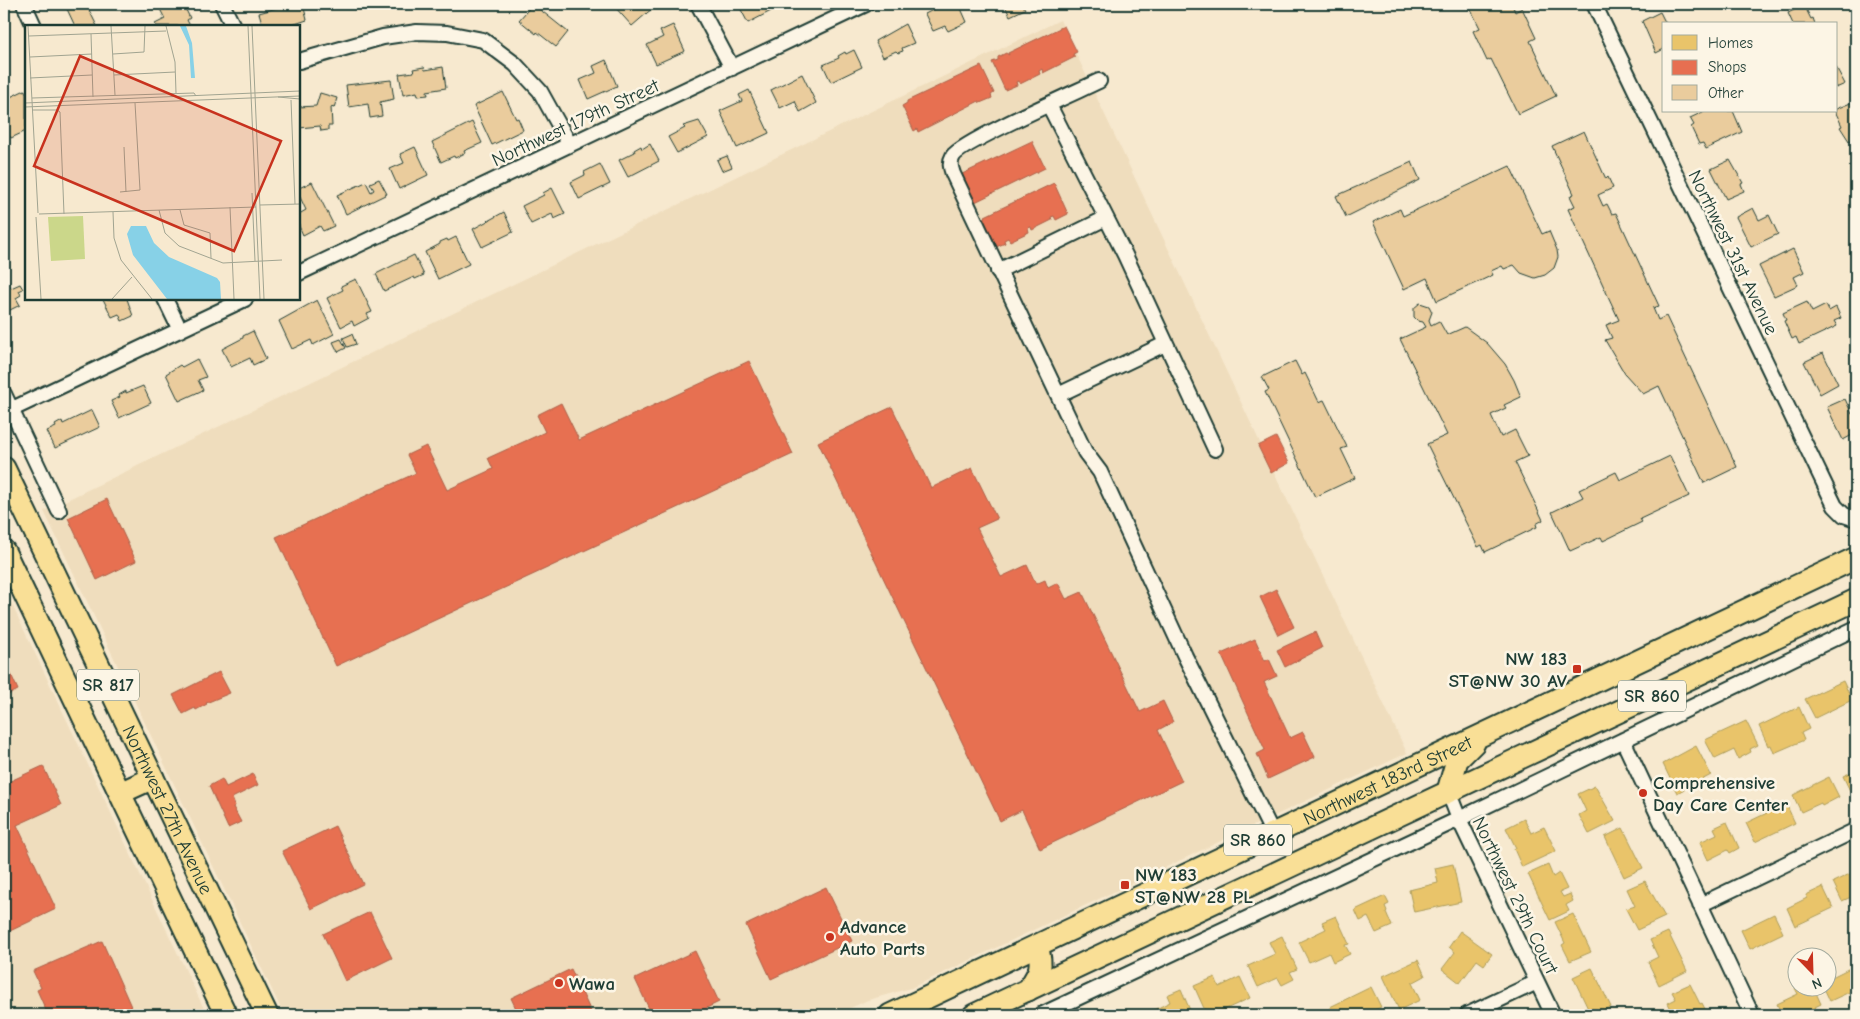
<svg xmlns="http://www.w3.org/2000/svg" width="1860" height="1019" font-family="'Comic Neue',sans-serif">
  <style>
    .built { fill: #efddbd }
    .homes { fill: #e9c46a; stroke: #ac9c5a }
    .shops { fill: #e76f51; stroke: #ab6048 }
    .building { fill: #eacc9d; stroke: #1f3d34 }
    .lines { fill: none; stroke-linecap: round; stroke-linejoin: round }
    .minor-casing { stroke: #1f3d34; stroke-width: 18 }
    .primary-casing { stroke: #1f3d34; stroke-width: 25 }
    .minor { stroke: #fcf5e5; stroke-width: 14 }
    .primary { stroke: #f9df96; stroke-width: 21 }
    .poi-dot { fill: #c8321e; stroke: #fcf5e5; stroke-width: 2 }
    .labels { text-anchor: middle; stroke-width: 5; stroke-linejoin: round; paint-order: stroke }
    .shield { fill: #fcf5e5; stroke: #617469; stroke-width: 1 }
    .shield-label { font-size: 18px; font-weight: bold; fill: #1f3d34 }
    .street-label { font-size: 19px; fill: #1f3d34; stroke: #fcf5e5 }
    .poi-label { font-size: 19px; font-weight: bold; fill: #1f3d34; stroke: #fcf5e5; text-anchor: start }
    .inset-road { fill: none; stroke: #a1a491; stroke-width: 1 }
    .view { fill: #c8321e; fill-opacity: 0.15; stroke: #c8321e; stroke-width: 2.5 }
    .inset-edge { fill: none; stroke: #1f3d34; stroke-width: 2.5 }
  </style>
  <rect width="100%" height="100%" fill="#f7e9cf"/>
  <filter id="ink" filterUnits="userSpaceOnUse"><feTurbulence type="fractalNoise" baseFrequency=".02" numOctaves="2"/><feDisplacementMap in="SourceGraphic" scale="10" xChannelSelector="R" yChannelSelector="G"/><feConvolveMatrix kernelMatrix="1 2 1 2 8 2 1 2 1" color-interpolation-filters="sRGB"/></filter>
  <g filter="url(#ink)">
    <path class="built" d="M1060,20L1407,753L911,988L868,1000L835,1015H284L44,511Z
      M4,588L207,1015H7L4,1009Z"/>
    <path class="homes" d="M1843,681L1852,700L1815,718L1805,699Z
      M1799,707L1809,729L1801,733L1804,740L1774,753L1771,745L1768,746L1759,726Z
      M1746,721L1758,745L1750,749L1751,752L1738,759L1734,750L1715,759L1705,740Z
      M1696,746L1711,775L1677,793L1663,764Z
      M1856,770V793L1852,795L1843,776Z
      M1829,777L1839,797L1822,806L1821,803L1801,812L1793,795Z
      M1595,786L1615,821L1589,834L1579,815L1586,811L1578,794Z
      M1786,804L1795,823L1755,842L1746,823Z
      M1524,819L1531,833L1544,827L1556,851L1522,867L1514,849L1516,848L1506,828Z
      M1727,822L1739,848L1730,853L1728,850L1708,860L1700,842L1717,834L1714,828Z
      M1623,828L1643,868L1624,877L1605,837Z
      M1453,864L1461,902L1414,912L1409,890L1438,883L1435,868Z
      M1548,865L1553,877L1559,873L1567,889L1560,892L1563,897L1570,894L1573,901L1566,905L1569,911L1550,920L1528,874Z
      M1856,871V895L1842,901L1833,882Z
      M1645,881L1665,917L1637,930L1626,909L1635,906L1627,889Z
      M1823,887L1833,908L1795,926L1787,908L1807,898L1806,895Z
      M1385,896L1389,904L1385,906L1387,911L1386,912L1392,926L1376,933L1368,917L1360,921L1355,910Z
      M1573,914L1591,952L1570,961L1562,945L1565,943L1555,922Z
      M1774,914L1783,933L1750,949L1741,930Z
      M1336,916L1349,944L1345,945L1350,954L1333,962L1329,953L1309,962L1299,942L1326,929L1322,922Z
      M1460,931L1492,954L1484,965L1477,960L1460,983L1442,969L1455,952L1449,947Z
      M1668,932L1687,971L1659,985L1648,962L1658,957L1650,940Z
      M1282,936L1297,969L1290,972L1294,979L1282,985L1278,978L1258,987L1248,966L1275,954L1269,942Z
      M1418,960L1425,976L1412,983L1420,1000L1399,1010L1383,976Z
      M1856,965V989L1830,1001L1823,986H1828V979Z
      M1592,968L1611,1007L1594,1015H1591L1573,977Z
      M1215,977L1219,987L1240,977L1250,998L1213,1015H1207L1194,986Z
      M1690,984L1700,1004L1702,1003L1708,1015H1674L1668,1003L1676,999L1672,992Z
      M1798,986H1813L1821,1004L1815,1007L1817,1010L1807,1015L1806,1013L1801,1015H1782L1777,1004L1798,994L1795,988Z
      M1371,987L1381,1007L1363,1015H1334L1330,1007Z
      M1181,989L1192,1015H1144L1170,1002L1167,995Z"/>
    <path class="shops" d="M1064,26L1077,52L1073,54L1075,57L1043,73L1042,69L1039,71L1040,74L1020,84L1018,81L1016,82L1017,85L1005,90L992,62L998,60V57L1006,53L1009,55L1008,53Z
      M981,66L994,93L991,95L992,98L980,103L979,101L918,132L917,129L914,131L902,106L907,103V101Z
      M1032,141L1045,168L973,203L960,175Z
      M1054,183L1068,214L1056,220L1054,216L1051,217L1052,220L1032,230L1031,227L1028,228L1029,232L1010,241L1008,238L1004,240L1005,243L994,248L980,220L986,217L985,216Z
      M749,361L793,454L336,666L276,537L416,473L407,455L426,446L447,490L493,469L488,458L545,432L537,415L561,403L579,440Z
      M892,407L931,488L972,468L997,519L977,528L1001,577L1027,565L1036,584L1045,580L1048,588L1058,583L1066,599L1082,592L1140,712L1163,701L1173,722L1158,730L1182,781L1040,849L1022,810L1000,821L818,442Z
      M1276,437L1289,463L1271,473L1258,446Z
      M107,499L136,561L97,580L68,518Z
      M1276,589L1294,627L1278,635L1260,597Z
      M1315,632L1322,648L1285,667L1277,650Z
      M1255,639L1265,661L1269,659L1277,676L1264,682L1290,738L1303,732L1315,757L1268,779L1257,754L1265,750L1221,654Z
      M5,661L18,690L4,697V662Z
      M219,672L230,693L206,703L207,704L196,710L195,708L183,714L173,695Z
      M43,766L61,805L17,825L56,909L10,931L4,917V784Z
      M253,774L258,785L232,798L235,806L233,807L241,822L228,828L209,786L222,779L226,787Z
      M335,826L363,884L311,909L282,851Z
      M826,887L852,941L771,979L746,925Z
      M370,912L392,958L345,981L323,934Z
      M102,941L133,1011L125,1015H48L37,990L41,988L33,971Z
      M695,951L719,1002L692,1015H652L635,979Z
      M571,969L592,1014L519,1015L511,998Z"/>
    <path class="building" d="M79,4H86L97,26H75L67,9Z
      M161,4H180L183,10L185,8L190,18L187,20L190,26H156L155,24L165,19L158,5Z
      M291,4H303L307,20L292,25V26H263L259,13Z
      M533,4L568,32L556,47L537,32L536,34L519,20Z
      M616,4H651L654,7L632,26L614,6Z
      M738,4H766L771,11L748,23Z
      M940,4H959L967,22L948,31L945,26L933,31L925,14L941,6Z
      M1004,4H1022L1025,9L1010,16Z
      M1468,4H1512L1515,12L1522,8L1536,38L1530,41L1556,96L1518,114L1491,59L1487,61L1473,31L1480,28Z
      M1804,5L1811,19L1813,18L1815,24H1793L1788,13Z
      M1660,12L1666,24H1664V49L1656,53L1642,21Z
      M905,24L914,43L902,48L903,51L900,52L898,53L896,51L883,57L875,41Z
      M673,25L685,51L656,64L647,45L663,37L660,31Z
      M854,50L862,67L831,82L823,65L839,58L838,56L845,52L846,54Z
      M606,60L617,86L588,99L580,80L596,73L593,66Z
      M424,67L425,70L443,67L446,88L427,91L428,95L418,96L417,92L403,95L399,74L414,72L413,69Z
      M1836,67L1845,84L1836,88Z
      M802,74L816,103L800,112L795,101L780,108L771,90Z
      M391,80L394,99L380,102L382,116L370,118L368,104L349,107L346,85Z
      M25,90L26,94V131L11,138L9,135L4,137V100Z
      M749,90L769,133L737,148L720,111L742,101L739,95Z
      M503,92L516,119L518,118L523,130L492,145L474,106Z
      M320,93L337,98L334,108L331,107L332,126H328V130L321,131L320,126L299,128V107L316,106Z
      M1853,102L1856,109V138L1849,141L1840,127L1842,126L1835,111L1836,109Z
      M1705,111H1733L1742,132L1706,149L1703,143L1699,144L1691,127L1694,125L1690,118Z
      M699,121L708,137L677,153L668,137L685,128L683,126Z
      M472,122L482,143L464,151L465,153L455,158L454,156L441,162L432,142Z
      M1584,131L1606,179L1608,177L1613,188L1598,195L1603,206L1607,204L1612,214L1616,213L1659,306L1653,308L1658,320L1666,316L1737,467L1704,483L1659,386L1643,394L1625,374L1605,340L1612,338L1606,325L1619,320L1568,209L1575,206L1570,196L1574,194L1552,146Z
      M650,144L659,161L628,177L619,160L635,152L634,150L641,146L642,149Z
      M415,147L428,175L399,189L390,169L404,163L400,154Z
      M727,156L732,167L722,171L717,160Z
      M1730,160L1743,183L1741,184L1744,191L1726,199L1711,169Z
      M1412,162L1420,180L1346,217L1336,196Z
      M600,164L610,184L579,199L571,182L585,175L584,172Z
      M1510,166L1542,234L1549,231L1557,250L1558,257L1554,268L1545,275L1535,278L1521,273L1514,265L1504,269L1502,266L1491,271L1493,275L1437,301L1427,278L1404,289L1373,222L1400,209L1403,216Z
      M379,179L387,194L346,214L337,195L366,182L371,192L374,190L370,183Z
      M312,182L334,226L323,231L320,226L303,235L299,226V214L306,210L299,195V188Z
      M552,188L565,214L554,219L552,214L531,224L522,206L544,195L543,193Z
      M1753,208L1759,220L1769,215L1778,234L1751,247L1736,217Z
      M504,212L513,232L482,247L473,229Z
      M456,237L469,264L438,279L425,252L440,244V242L447,239L448,241Z
      M1793,249L1804,272L1794,277L1798,285L1774,296L1759,266Z
      M414,255L424,275L415,279L414,277L384,291L376,274Z
      M356,279L372,312L367,314L369,318L354,326L352,321L341,327L327,298L343,290L341,286Z
      M8,281L11,288L20,284L23,289L19,291L21,295L16,298L20,305L4,313V284Z
      M103,299H127L133,316L122,321L119,314L112,317Z
      M317,300L334,334L313,345L311,340L292,349L279,321Z
      M1807,302L1812,312L1826,305L1829,311L1836,307L1841,318L1834,321L1837,326L1799,344L1796,337L1792,339L1784,321L1786,320L1783,313Z
      M1420,303L1429,306L1432,312L1429,320L1431,325L1439,321L1447,335L1465,327L1487,343L1505,364L1514,380L1521,397L1504,405L1506,408L1491,415L1501,437L1515,430L1528,456L1515,462L1543,520L1536,524L1537,527L1485,552L1482,545L1478,547L1427,444L1447,435L1400,339L1426,327L1423,322L1418,321L1414,317V308Z
      M253,331L266,359L253,365L250,358L231,367L222,349L243,338V336Z
      M352,334L356,344L347,347L343,338Z
      M341,339L346,348L338,352L333,342Z
      M1823,353L1838,384L1820,394L1804,362Z
      M197,359L206,377L198,380L203,390L179,401L166,374L180,365L182,367Z
      M1295,361L1302,375L1305,373L1319,402L1324,400L1347,447L1341,449L1355,478L1315,497L1265,392L1269,390L1262,377Z
      M143,386L151,403L119,418L111,401L120,397L119,395L126,391V393Z
      M1845,399L1852,414H1854L1856,417V433L1843,440L1827,407Z
      M92,410L100,427L55,448L47,431L56,427L55,425L62,421L63,424Z
      M1670,456L1689,496L1640,519L1642,522L1603,541L1601,537L1570,551L1552,512L1583,497L1579,490L1616,472L1620,480Z"/>
    <g class="lines">
      <defs>
        <path id="minor" d="M24,4L34,26
          M222,4L233,26
          M698,4L732,68
          M1594,4L1835,506L1844,515L1856,519
          M299,61L383,37L417,32L447,33L483,40L515,64L540,91L570,145
          M1099,81C1076,92 962,142 953,156C949,163 951,168 953,174L1085,452L1100,472L1185,656L1273,834
          M1049,105L1125,255L1215,449
          M998,271L1106,218
          M299,273L866,4
          M165,299L180,330
          M4,394L59,511
          M1058,395L1165,344
          M4,413L245,299
          M1623,740L1752,1015
          M1448,791L1459,819L1553,1015
          M1700,905L1856,830
          M1041,1015L1459,819L1856,628
          M1467,1015L1537,982"/>
        <g id="primary">
          <path id="s1" d="M4,468L267,1015"/>
          <path d="M4,551L226,1015"/>
          <path d="M1448,791L1457,760L1474,743"/>
          <path d="M120,793L153,778"/>
          <path d="M1028,990C1039,973 1044,967 1037,947"/>
          <path id="s2" d="M890,1015L1856,558"/>
          <path d="M974,1015L1856,600"/>
        </g>
      </defs>
      <use href="#minor" class="minor-casing"/>
      <use href="#primary" class="primary-casing"/>
      <use href="#minor" class="minor"/>
      <use href="#primary" class="primary"/>
    </g>
  </g>
  <g class="poi-dot">
    <rect x="1572" y="664" width="10" height="10" rx="2.5"/>
    <circle cx="1643" cy="793" r="5"/>
    <rect x="1120" y="880" width="10" height="10" rx="2.5"/>
    <circle cx="830" cy="937" r="5"/>
    <circle cx="559" cy="983" r="5"/>
  </g>
  <g class="labels">
    <g class="shield">
      <rect x="77" y="669.5" width="62" height="31" rx="4"/>
      <rect x="1618" y="680.5" width="68" height="31" rx="4"/>
      <rect x="1224" y="824.5" width="68" height="31" rx="4"/>
    </g>
    <g class="shield-label">
      <text x="108" y="691">SR 817</text>
      <text x="1652" y="702">SR 860</text>
      <text x="1258" y="846">SR 860</text>
    </g>
    <g class="street-label">
      <text transform="translate(575 122) rotate(-25)" y="7">Northwest 179th Street</text>
      <text transform="translate(1734 252) rotate(64)" y="7">Northwest 31st Avenue</text>
      <text dy="7" stroke="none"><textPath href="#s2" startOffset="550">Northwest 183rd Street</textPath></text>
      <text dy="7" stroke="none"><textPath href="#s1" startOffset="379">Northwest 27th Avenue</textPath></text>
      <text transform="translate(1516 895) rotate(64)" y="7">Northwest 29th Court</text>
    </g>
    <g class="poi-label">
      <text x="1567" y="665" text-anchor="end">NW 183<tspan x="1567" dy="22">ST@NW 30 AV</tspan></text>
      <text x="1653" y="789">Comprehensive<tspan x="1653" dy="22">Day Care Center</tspan></text>
      <text x="1135" y="881">NW 183<tspan x="1135" dy="22">ST@NW 28 PL</tspan></text>
      <text x="840" y="933">Advance<tspan x="840" dy="22">Auto Parts</tspan></text>
      <text x="569" y="990">Wawa</text>
    </g>
  </g>
  <g transform="translate(25 25)">
    <rect width="275" height="275" fill="#f7e9cf"/>
    <path d="M58,191L60,234L26,236L23,192Z" fill="#cbd78a"/>
    <path d="M155,1H161L167,18L170,53H166L164,20ZM106,201H121L129,218L144,232L192,253L195,257L196,274H142L108,230L102,209Z" fill="#87d1e7"/>
    <path class="inset-road" d="M3,1L13,188M86,1L90,70M141,1L150,37L151,68M223,1L235,274M227,1L239,274M66,9L68,72M4,11L141,6M88,29L119,27L120,1M5,32L67,29M89,50L150,47M5,53L67,50M253,72L275,74M7,73L169,68L171,71M266,75L270,179M0,78L275,66M0,82L275,71M7,85H32L35,87L39,189M99,122L101,167M95,167L115,165L110,78M227,168L230,236M235,180L275,179M205,182L209,274M134,185L140,208L154,221L198,238L257,235M155,185L159,200L185,208L186,233M88,187L89,213L96,235L127,274M14,189L231,182M11,192L16,274M87,274L107,252"/>
    <path class="view" d="M55,31L256,116L209,226L9,141Z"/>
    <rect width="275" height="275" class="inset-edge"/>
  </g>
  <rect width="1860" height="1019" fill="none" stroke="#fcf5e5" stroke-width="20"/>
  <rect x="10" y="10" width="1840" height="999" fill="none" stroke="#1f3d34" stroke-width="2" filter="url(#ink)"/>
  <rect x="1662" y="22" width="175" height="90" fill="#fcf5e5" stroke="#a4ab9e"/>
  <rect x="1672" y="35" width="25" height="15" fill="#e9c46a" stroke="#a4ab9e"/>
  <text x="1708" y="48" font-size="15" fill="#1f3d34">Homes</text>
  <rect x="1672" y="60" width="25" height="15" fill="#e76f51" stroke="#a4ab9e"/>
  <text x="1708" y="72" font-size="15" fill="#1f3d34">Shops</text>
  <rect x="1672" y="85" width="25" height="15" fill="#eacc9d" stroke="#a4ab9e"/>
  <text x="1708" y="98" font-size="15" fill="#1f3d34">Other</text>
  <g transform="translate(1812 972) rotate(157)"><circle r="24" fill="#fcf5e5" stroke="#a4ab9e"/>
  <path d="M0-4L9 19L0 12L-9 19Z" fill="#c8321e"/>
  <text y="-8" font-size="14" font-weight="bold" text-anchor="middle" fill="#1f3d34">N</text>
  </g>
</svg>
